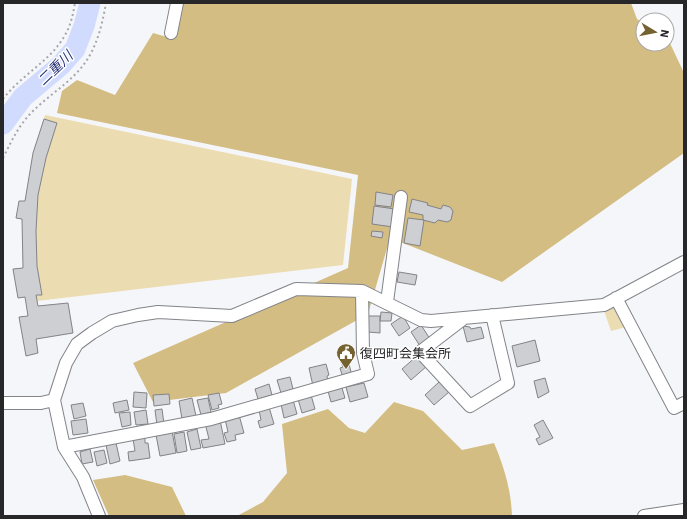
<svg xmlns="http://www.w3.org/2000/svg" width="687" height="519" font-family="'IBM Plex Sans','Noto Sans JP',sans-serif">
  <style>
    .green { fill: #ecdcb1 }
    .forest { fill: #d4bd82 }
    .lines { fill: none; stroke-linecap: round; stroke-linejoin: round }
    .river { stroke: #d1dbfe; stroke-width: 21 }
    .building { fill: #cdcfd3; stroke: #828387 }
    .minor-casing { stroke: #828488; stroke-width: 14 }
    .path { stroke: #a6a7aa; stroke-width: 2; stroke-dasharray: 2 3; stroke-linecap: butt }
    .minor { stroke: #fff; stroke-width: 12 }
    .labels { text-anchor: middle; stroke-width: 3; stroke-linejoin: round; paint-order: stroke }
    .poi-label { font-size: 13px; fill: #272729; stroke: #fff; text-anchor: start }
    .water-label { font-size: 14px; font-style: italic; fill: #2a3576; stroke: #fff }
  </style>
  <rect width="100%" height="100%" fill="#f5f6fa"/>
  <path class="green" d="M45,115L352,179L343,265L37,301L36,295L18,298L13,269L23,268L22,219L16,218L19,201H25L33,153Z
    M610,305L617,308L626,327L611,331L603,308Z"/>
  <path class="forest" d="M182,3H631L637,19L643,23V44H667L668,39L684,73V153L502,282L390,238L368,314L226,393L153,402L133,363L348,268L358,175L57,113L62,91L77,80L115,95L153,33L174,39Z
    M394,402L423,411L462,450L494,443C504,467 511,489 512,516H237L263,502L287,473L282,424L328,409L349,428L365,433Z
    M125,475L172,487L186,516H109L93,480Z"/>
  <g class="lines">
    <path class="river" d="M3,124L23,97L61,65L75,49L84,26L90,3"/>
  </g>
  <path class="building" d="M44,119L57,123L46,158L38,195L36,231L37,266L42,295H36L38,306L68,303L73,333L36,339L38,353L26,356L19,317L28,316L25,297L18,298L13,269L23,268L22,219L16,218L19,201H25L33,153Z
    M376,192L393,195L391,207L375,205Z
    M412,199L428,203L427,205L441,209L443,205L450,207L453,211L451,220L447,222L438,220L435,223L423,220V215L409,212Z
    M374,206L395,209L393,227L372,224Z
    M408,218L424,220L420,246L404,243Z
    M372,231L383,232L382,238L371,236Z
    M399,272L417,275L415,285L397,282Z
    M381,312L392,313L391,321H380Z
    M368,316H380V333L368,332Z
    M403,316L410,328L399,336L391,324Z
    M421,325L430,339L420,346L411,332Z
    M463,326L470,327L471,329L481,327L484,338L467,342Z
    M535,340L540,361L517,367L512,346Z
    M418,355L427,366L411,380L402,369Z
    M348,360L352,376L343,378L340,368L343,367L341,362Z
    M326,364L329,375L327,376L328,382L313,386L309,368Z
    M290,377L293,389L281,393L277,380Z
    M545,378L549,392L538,398L534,381Z
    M439,382L449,392L434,405L425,395Z
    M364,383L368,397L350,402L346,387Z
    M269,384L272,395L258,399L255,389Z
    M342,388L345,398L331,402L328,391Z
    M134,392L147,393L146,408L133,407Z
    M219,393L222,404L218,405L219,408L212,410L208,395Z
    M169,394L170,404L154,406L153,395Z
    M311,395L315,409L302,413L298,399Z
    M192,398L196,416L182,419L179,401Z
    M208,398L211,412L201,415L197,400Z
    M127,400L129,410L115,413L113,403Z
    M293,400L297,414L284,418L281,404Z
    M83,403L86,416L74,419L71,405Z
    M269,407L274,424L260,428L258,421L261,420L259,410Z
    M162,409L164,424L157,425L155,410Z
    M146,410L148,424L136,425L134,412Z
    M130,412L131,425L122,427L119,413Z
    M239,415L244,433L235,435L236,440L227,442L224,433L228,432L225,419Z
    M86,419L88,433L73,435L71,421Z
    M220,420L225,444L203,448L201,440L209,439L205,423Z
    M543,420L553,438L539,445L536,439L540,437L534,425Z
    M197,429L201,448L191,450L187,432Z
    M172,431L176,453L160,456L156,435Z
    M184,432L187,451L177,453L174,434Z
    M145,437V443H148L150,458L129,461L128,452L135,451L133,439Z
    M116,443L120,461L110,464L106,445Z
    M90,449L93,462L82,464L80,452Z
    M104,450L107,463L97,466L94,452Z"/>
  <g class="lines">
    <defs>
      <path id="minor" d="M171,33L177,3
        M616,298L674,408L684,403
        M387,302L401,197
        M463,319L420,352L470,406L508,383L492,315
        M3,403H41L54,400
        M64,447L211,419L368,374L363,353L362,291
        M99,516L83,477L64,447L54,400L66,363L77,344L92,333L112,321L138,315L158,312L232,316L296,289L362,291L421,320L431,321L604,305L684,262
        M644,516L684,510"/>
    </defs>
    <use href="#minor" class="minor-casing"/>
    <path class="path" d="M3,4V3
      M3,99C21,75 51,61 65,35C71,25 73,14 75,3
      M3,158C11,142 18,127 30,114C50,93 78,79 91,53C99,38 103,20 106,3"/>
    <use href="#minor" class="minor"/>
  </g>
  <defs>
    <symbol id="civic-pin" viewBox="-11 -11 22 30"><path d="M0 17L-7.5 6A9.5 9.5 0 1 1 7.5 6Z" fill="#756231" stroke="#fff"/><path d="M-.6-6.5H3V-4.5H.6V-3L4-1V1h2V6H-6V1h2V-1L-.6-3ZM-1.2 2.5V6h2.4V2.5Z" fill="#fff"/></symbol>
  </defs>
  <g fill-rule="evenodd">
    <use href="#civic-pin" x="335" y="342" width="22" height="30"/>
  </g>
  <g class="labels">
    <g class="poi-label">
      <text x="360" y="358">復四町会集会所</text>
    </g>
    <g class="water-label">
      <text transform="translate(55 68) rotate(-44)" y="5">二重川</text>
    </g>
  </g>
  <rect width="687" height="519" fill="none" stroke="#272729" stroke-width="8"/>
  <g transform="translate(655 32) rotate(100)"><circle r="19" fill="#ffffff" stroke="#a9a9a9"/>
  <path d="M0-3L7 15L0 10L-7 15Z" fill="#756231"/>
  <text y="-6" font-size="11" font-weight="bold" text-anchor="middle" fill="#272729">N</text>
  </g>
</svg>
